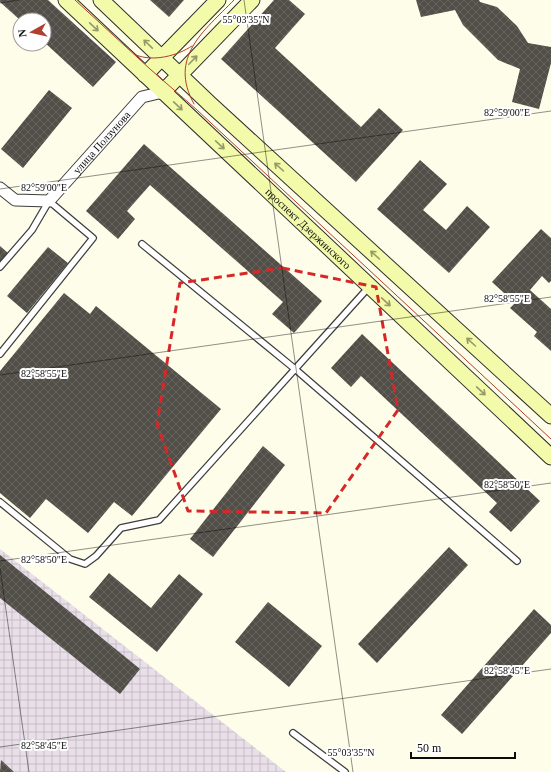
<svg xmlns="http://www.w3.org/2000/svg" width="551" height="772" font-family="'Times New Roman',serif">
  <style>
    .industrial { fill: url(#industrial-grid) }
    .building { fill: url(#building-cross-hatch) }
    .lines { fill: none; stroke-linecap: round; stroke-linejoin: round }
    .lane-casing { stroke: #3e3e3e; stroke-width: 8 }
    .street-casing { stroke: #3e3e3e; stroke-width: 13 }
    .secondary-casing { stroke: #2d2d2d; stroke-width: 17 }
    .lane { stroke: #fff; stroke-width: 5.5 }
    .street { stroke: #fff; stroke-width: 11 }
    .secondary { stroke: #f3faa9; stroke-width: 15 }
    .tram { stroke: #b03f2d; stroke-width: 1 }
    .oneway { stroke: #969a6a }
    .marked { fill: none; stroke: #d62828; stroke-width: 3; stroke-dasharray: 8 5; stroke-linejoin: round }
    .ticks { fill: none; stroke: #0b0b0b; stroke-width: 1; stroke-opacity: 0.45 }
    .labels { text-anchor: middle; stroke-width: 4; stroke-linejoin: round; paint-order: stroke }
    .street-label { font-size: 11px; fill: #0b0b0b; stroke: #fff }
    .ticks-label { font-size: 10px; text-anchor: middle; fill: #0b0b0b; stroke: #fff; stroke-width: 4; stroke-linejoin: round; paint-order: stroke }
  </style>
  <defs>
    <pattern id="industrial-grid" width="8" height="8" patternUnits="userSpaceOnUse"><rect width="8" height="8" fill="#e9dfe8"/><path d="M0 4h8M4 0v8" fill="none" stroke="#c6bec6"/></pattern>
    <pattern id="building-cross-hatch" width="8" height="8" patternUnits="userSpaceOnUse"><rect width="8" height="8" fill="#524e48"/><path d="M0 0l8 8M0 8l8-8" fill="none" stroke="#66635e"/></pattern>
  </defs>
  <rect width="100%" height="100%" fill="#fefdea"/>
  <path class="industrial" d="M0,549L286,772H0Z"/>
  <path class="building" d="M0,0H48L116,62L93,87L44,42V20H20L0,2Z
    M150,0H184L169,17Z
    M274,0H289L305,14L275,48L361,127L379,108L403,130L356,182L221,59Z
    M416,0H479L480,2L497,7L517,26L528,43L551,47V63L539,109L512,102L520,69L498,60L463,25L455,10L421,17Z
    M49,90L72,108L23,168L1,149Z
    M144,144L322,301L294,333L272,314L283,302L150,185L127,211L135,219L118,239L86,211Z
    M420,160L447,184L423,210L446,230L467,206L490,227L449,273L377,209Z
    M541,229L551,238V281L549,283L542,276L530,290L551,309V351L534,336L537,332L510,308L515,303L492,282Z
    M0,246L8,253L0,262Z
    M48,247L68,263L27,313L7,296Z
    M64,293L90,314L96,306L221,409L132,516L114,502L88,533L46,499L30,518L0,493V371Z
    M362,334L540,501L511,532L489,512L497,503L361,376L351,387L331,368Z
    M263,446L285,465L213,557L190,539Z
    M449,547L468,565L377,663L358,644Z
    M0,555L140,669L120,694L0,598Z
    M109,573L151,608L179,574L203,594L157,652L89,597Z
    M268,602L322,646L289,687L235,642Z
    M534,609L551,625V633L462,734L441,715Z
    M1,760L14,772H0Z"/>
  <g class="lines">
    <defs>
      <path id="lane" d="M142,244L295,369L517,561
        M0,267L32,230L49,201L93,238L0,354
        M0,502L70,559L85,564L96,556L121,528L159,520L369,287
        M293,733L345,772"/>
      <g id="street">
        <path id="s1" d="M0,188L15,200L49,201L142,97L163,92"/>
      </g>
      <g id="secondary">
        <path id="s2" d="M66,0L551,457"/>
        <path d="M101,0L210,104L551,416"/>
        <path d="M145,75L218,0"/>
        <path d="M163,92L252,0"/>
      </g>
    </defs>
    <use href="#lane" class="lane-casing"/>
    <use href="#street" class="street-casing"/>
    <use href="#secondary" class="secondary-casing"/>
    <use href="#lane" class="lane"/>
    <use href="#street" class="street"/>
    <use href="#secondary" class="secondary"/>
    <path class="tram" d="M75,0L150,69L197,110L551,439
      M136,55C153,62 177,56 192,46
      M194,104C168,57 204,31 234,0"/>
  </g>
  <defs><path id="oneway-shaft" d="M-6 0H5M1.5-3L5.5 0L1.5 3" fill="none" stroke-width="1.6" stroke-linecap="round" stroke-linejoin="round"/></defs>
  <g class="oneway">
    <use href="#oneway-shaft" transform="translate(94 27) rotate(43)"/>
    <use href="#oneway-shaft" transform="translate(148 44) rotate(-136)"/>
    <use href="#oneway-shaft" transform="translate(193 60) rotate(-46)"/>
    <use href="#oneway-shaft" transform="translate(178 106) rotate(43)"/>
    <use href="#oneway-shaft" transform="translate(220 145) rotate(43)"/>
    <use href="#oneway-shaft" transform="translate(279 167) rotate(-138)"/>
    <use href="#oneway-shaft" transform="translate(375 255) rotate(-138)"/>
    <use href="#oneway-shaft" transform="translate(386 302) rotate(43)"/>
    <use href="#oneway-shaft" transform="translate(471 342) rotate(-138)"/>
    <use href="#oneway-shaft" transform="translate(481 391) rotate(43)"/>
  </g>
  <path class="marked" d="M282,268L376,287L398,410L326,513L188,511L157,424L180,283Z"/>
  <path class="ticks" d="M244,0L353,772M0,3L19,0M0,189L551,111M0,375L551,297M0,561L551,483M0,568L29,772M0,747L551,669"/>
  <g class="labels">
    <g class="street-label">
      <text dy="4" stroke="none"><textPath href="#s1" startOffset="132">улица Ползунова</textPath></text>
      <text dy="4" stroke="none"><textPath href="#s2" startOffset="333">проспект Дзержинского</textPath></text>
    </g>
  </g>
  <g class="ticks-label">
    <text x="246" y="23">55°03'35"N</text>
    <text x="507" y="116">82°59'00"E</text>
    <text x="44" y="191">82°59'00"E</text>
    <text x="507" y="302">82°58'55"E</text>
    <text x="44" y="377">82°58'55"E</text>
    <text x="507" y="488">82°58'50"E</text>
    <text x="44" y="563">82°58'50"E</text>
    <text x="507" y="674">82°58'45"E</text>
    <text x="44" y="749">82°58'45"E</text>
    <text x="351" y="756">55°03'35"N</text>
  </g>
  <g transform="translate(32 32) rotate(262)"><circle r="19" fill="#ffffff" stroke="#9d9d9d"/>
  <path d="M0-3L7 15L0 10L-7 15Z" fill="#b03f2d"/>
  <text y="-6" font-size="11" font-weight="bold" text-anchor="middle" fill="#0b0b0b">N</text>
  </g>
  <path d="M411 752v6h104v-6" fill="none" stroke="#0b0b0b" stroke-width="2"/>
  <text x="417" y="752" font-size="12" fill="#0b0b0b" stroke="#ffffff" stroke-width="3" paint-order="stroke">50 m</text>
</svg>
